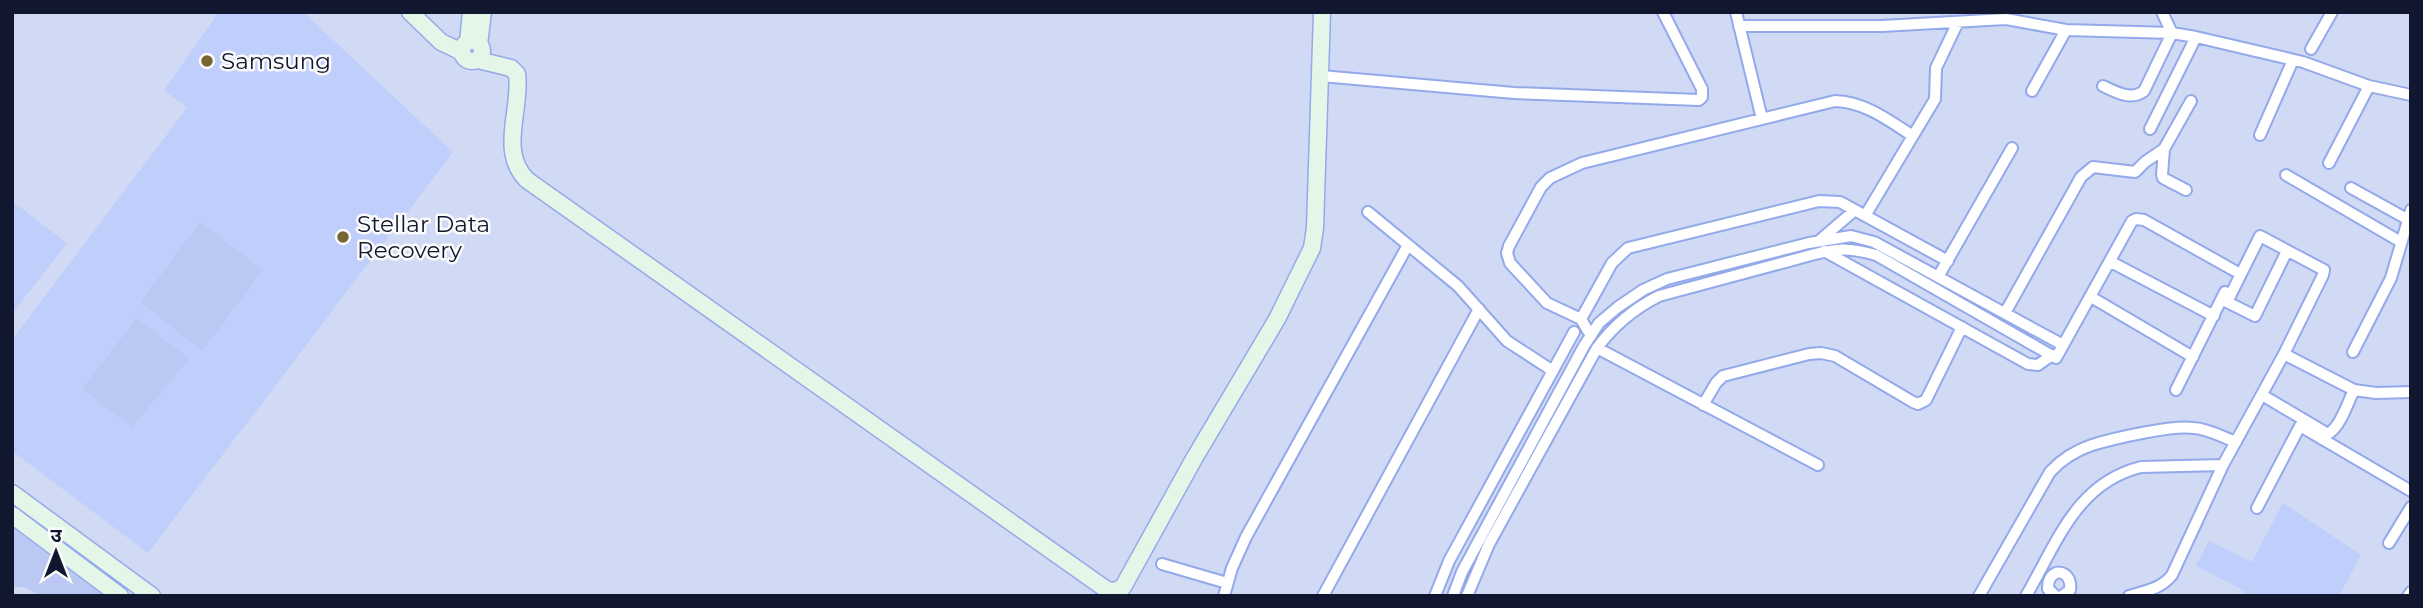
<svg xmlns="http://www.w3.org/2000/svg" width="2423" height="608" font-family="Montserrat,'Noto Sans Devanagari',sans-serif">
  <style>
    .built { fill: #bfcefb }
    .green { fill: #bac8f3 }
    .lines { fill: none; stroke-linecap: round; stroke-linejoin: round }
    .street-casing { stroke: #93a9ea; stroke-width: 14 }
    .secondary-casing { stroke: #93a9ea; stroke-width: 19 }
    .street { stroke: #fff; stroke-width: 10 }
    .secondary { stroke: #e4f6e7; stroke-width: 16 }
    .poi-dot { fill: #776533; stroke: #fbfbfb; stroke-width: 2.5 }
    .labels { text-anchor: middle; stroke-width: 5; stroke-linejoin: round; paint-order: stroke }
    .poi-label { font-size: 23px; fill: #10172f; stroke: #fbfbfb; text-anchor: start }
  </style>
  <rect width="100%" height="100%" fill="#d0daf5"/>
  <path class="built" d="M219,12H303L453,152L148,553L12,451V340L187,108L164,90Z
    M12,201L67,243L12,314Z
    M2283,503L2361,555L2339,596H2243L2245,591L2196,566L2209,541L2252,562Z"/>
  <path class="green" d="M200,222L263,270L202,351L141,302Z
    M137,318L189,359L132,427L82,389Z
    M12,527L106,596H39C32,590 22,584 12,588Z"/>
  <g class="lines">
    <defs>
      <path id="street" d="M1736,12L1762,119
        M1739,26H1882L2006,19L2066,30L2172,33L2196,37L2303,62L2369,86L2411,95
        M2311,49L2332,12
        M1321,76L1514,93L1699,100L1702,97V89L1663,12
        M2103,86C2116,92 2131,101 2144,91L2172,33L2162,12
        M2032,91L2066,30
        M2150,129L2196,37
        M2260,135L2293,60
        M2164,149L2162,175L2163,178L2186,190
        M2329,163L2369,86
        M2286,175L2401,242
        M2351,188L2407,219
        M1368,212L1458,286L1507,341L1553,371
        M1865,216L1935,99L1936,68L1958,22
        M1820,240L1855,210
        M1824,251L2028,364L2038,365L2052,355
        M2111,262L2214,316
        M1938,277L2012,148
        M2091,297L2193,357
        M2005,313L2081,177L2093,167L2135,172L2145,162L2164,149L2191,101
        M1581,319L1612,263L1628,248L1819,201L1840,202L1948,261
        M1591,336L1581,319L1547,303L1510,263L1507,253L1509,246L1541,187L1550,178L1582,163L1835,101C1865,102 1888,120 1913,136
        M1597,348L1818,465
        M2353,352L2391,278L2411,210
        M2284,354L2354,390L2376,393L2411,392
        M2176,390L2225,292
        M2262,395L2328,434C2341,426 2347,404 2354,390
        M1703,405L1716,383L1723,376L1809,354L1821,353L1835,356L1913,402L1918,404L1926,400L1962,327
        M2257,508L2300,426L2411,491
        M2389,543L2411,507
        M1162,564L1227,583
        M1224,596L1232,568L1246,537L1408,245
        M1323,596L1479,309
        M1435,596L1449,561L1574,332
        M1453,596L1462,572L1584,346L1599,323L1618,307L1643,290L1667,279L1809,243L1851,236L1874,242L2063,345
        M1467,596L1489,544L1597,348C1614,325 1633,309 1659,296L1815,254C1840,248 1851,248 1876,255L2056,358L2132,221L2136,219L2144,220L2235,271
        M1979,596L2050,472C2061,460 2077,450 2092,445C2115,438 2172,425 2194,428C2209,429 2222,437 2236,442
        M2026,596C2057,543 2076,483 2141,467L2223,465
        M2056,596L2048,589C2047,566 2073,568 2070,590L2062,596
        M2129,596C2145,591 2161,589 2172,575L2223,465L2284,354L2323,275L2324,270L2260,236L2227,302L2255,316L2287,251
        M2408,596L2411,592"/>
      <path id="secondary" d="M410,12L441,42L462,52
        M462 51a10 10 0 1 1 20 0a10 10 0 1 1-20 0Z
        M468,42L471,12
        M479,44L483,12
        M478,60L511,68L517,74C522,109 498,151 527,180L1107,590L1115,591L1123,587L1195,457L1277,319L1312,248L1315,228L1322,12
        M12,493L152,596
        M12,515L120,596"/>
    </defs>
    <use href="#street" class="street-casing"/>
    <use href="#secondary" class="secondary-casing"/>
    <use href="#street" class="street"/>
    <use href="#secondary" class="secondary"/>
  </g>
  <g class="poi-dot">
    <circle cx="207" cy="61" r="7"/>
    <circle cx="343" cy="237" r="7"/>
  </g>
  <g class="labels">
    <g class="poi-label">
      <text x="221" y="69">Samsung</text>
      <text x="357" y="232">Stellar Data<tspan x="357" dy="26">Recovery</tspan></text>
    </g>
  </g>
  <rect width="2423" height="608" fill="none" stroke="#10172f" stroke-width="28"/>
  <g transform="translate(56 552)" stroke="#fbfbfb" stroke-width="5" paint-order="stroke">
  <path d="M0-5L12 26L0 18L-12 26Z" fill="#10172f"/>
  <text y="-10" font-size="19" font-weight="bold" text-anchor="middle" fill="#10172f">उ</text>
  </g>
</svg>
